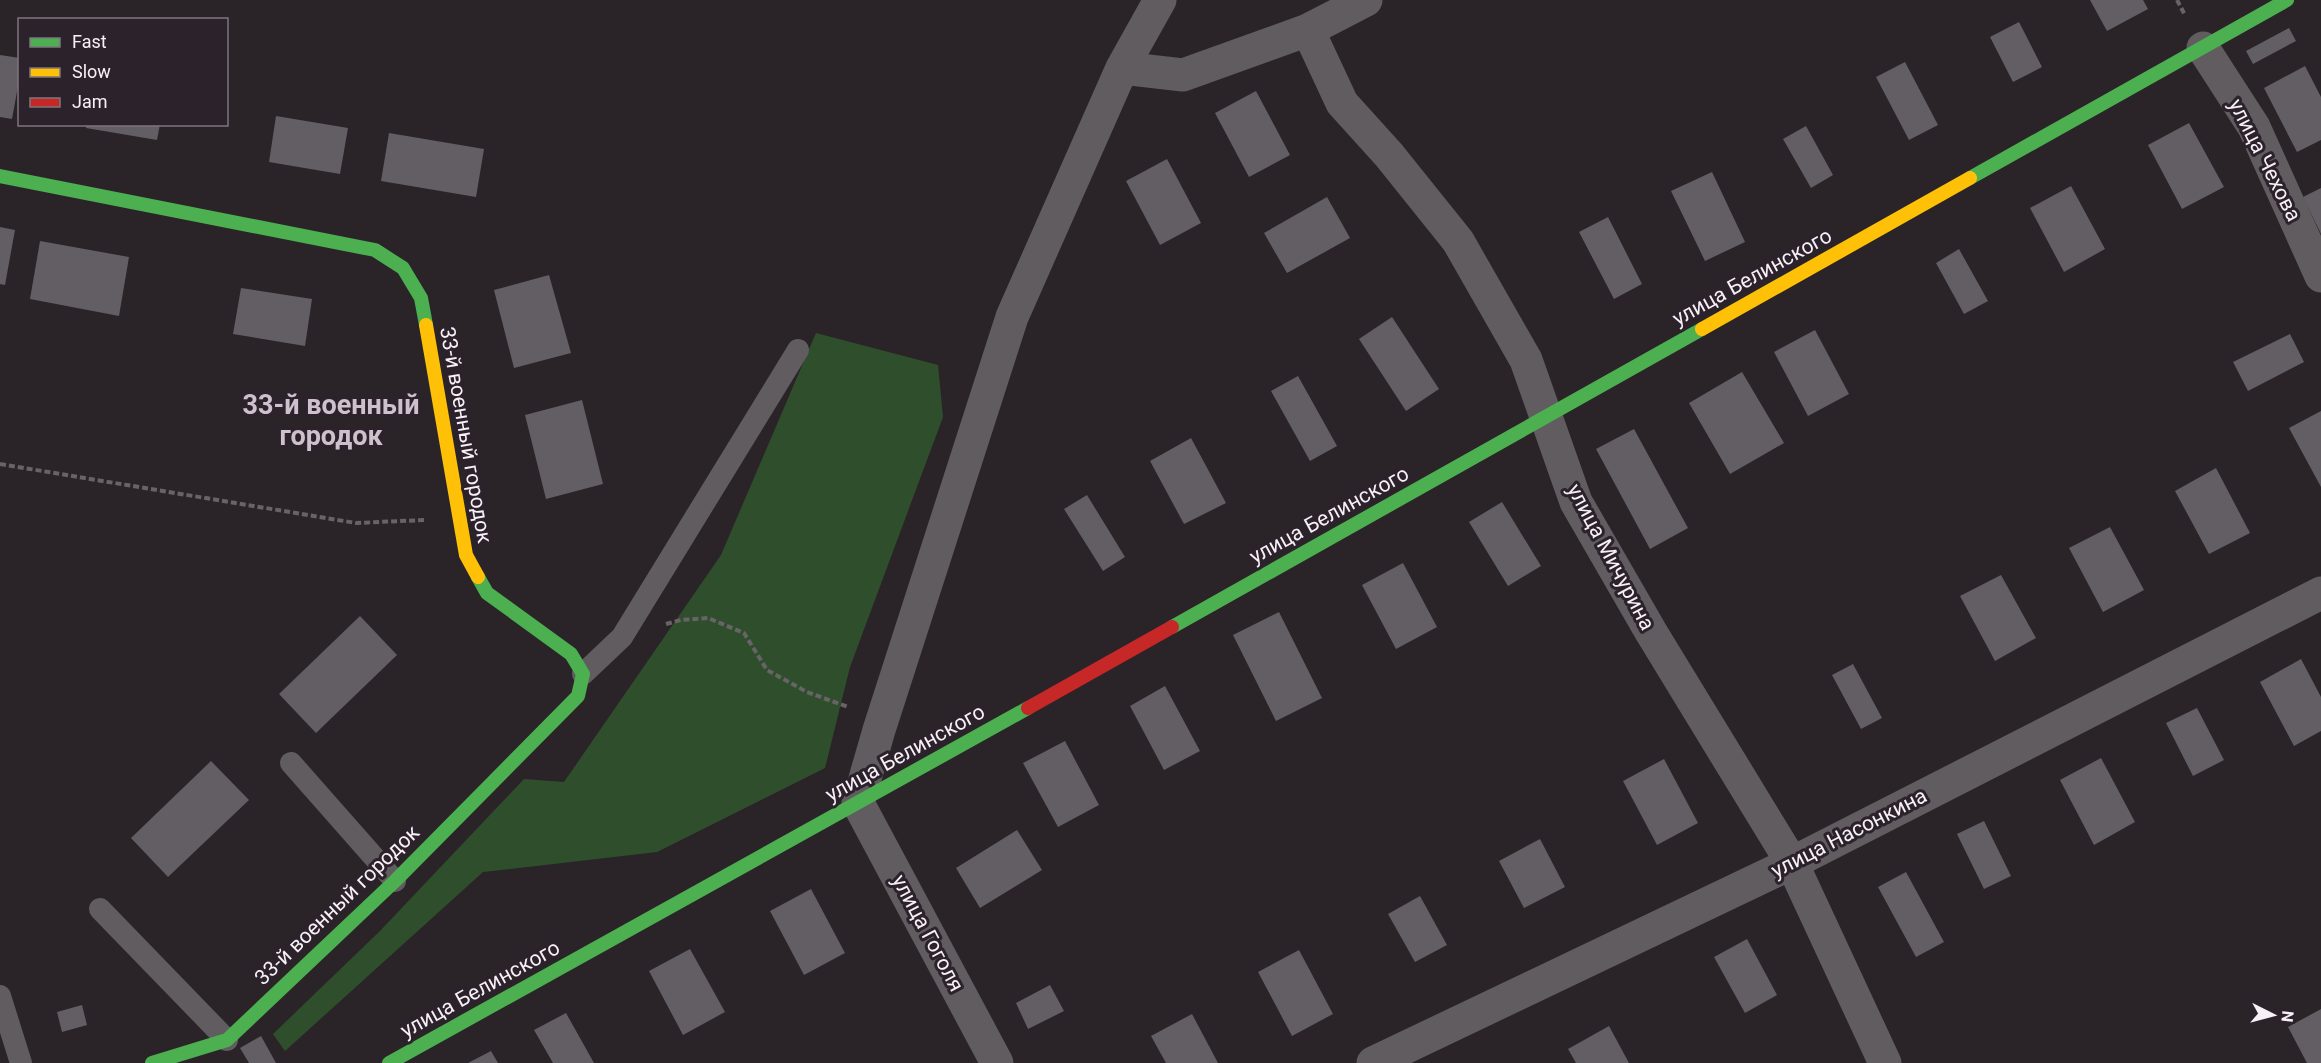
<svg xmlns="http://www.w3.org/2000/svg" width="2321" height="1063" font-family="Roboto,sans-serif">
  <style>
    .forest { fill: #2f4f2c }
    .building { fill: #625e63 }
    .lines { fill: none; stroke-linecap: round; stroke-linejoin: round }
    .path { stroke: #676366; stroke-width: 4; stroke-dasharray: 6 3; stroke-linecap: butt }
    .lane { stroke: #605c5f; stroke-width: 22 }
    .street { stroke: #605c5f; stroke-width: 33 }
    .fast { stroke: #4caf50; stroke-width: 14 }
    .slow { stroke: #ffc107; stroke-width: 14 }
    .jam { stroke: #c62828; stroke-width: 14 }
    .labels { text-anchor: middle; stroke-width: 6; stroke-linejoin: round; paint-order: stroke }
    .street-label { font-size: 21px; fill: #f7f1f7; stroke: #2c222b }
    .district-label { font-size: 27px; font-weight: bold; fill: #cec0cc; stroke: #2c222b }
  </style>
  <rect width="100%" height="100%" fill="#2a2429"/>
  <path class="forest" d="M816,333L938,365L943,417L850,667L825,768L657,852L483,872L285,1051L273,1034L380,931L524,779L564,782L721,555Z"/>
  <path class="building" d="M2090,0H2143L2148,9L2107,31Z
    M2019,22L2042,67L2013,82L1990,37Z
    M2289,28L2296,41L2253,64L2246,51Z
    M0,55L20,58V75L12,119L0,117Z
    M1905,62L1938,125L1909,140L1876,77Z
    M2305,66L2321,97V140L2297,152L2264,88Z
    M1256,91L1290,155L1249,177L1215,113Z
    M276,116L348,128L340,174L269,162Z
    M2189,123L2224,187L2182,209L2148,145Z
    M86,124H160L157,140L86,128Z
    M1806,126L1833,175L1811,188L1783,139Z
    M389,133L484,149L476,197L381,181Z
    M1167,159L1201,223L1160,245L1126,181Z
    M1712,172L1745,242L1705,261L1671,191Z
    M2071,186L2105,249L2064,272L2030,208Z
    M2321,188V234L2303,197Z
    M1327,197L1350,238L1287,273L1264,233Z
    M1608,217L1642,284L1614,299L1579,232Z
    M0,227L15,230L5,285L0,284Z
    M40,241L129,257L119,316L30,299Z
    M1959,249L1988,301L1964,314L1936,263Z
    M549,275L571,353L514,368L494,290Z
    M241,288L312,299L305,346L233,334Z
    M1392,317L1439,389L1406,411L1359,339Z
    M1815,330L1849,394L1808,416L1774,352Z
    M2290,334L2304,362L2248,391L2233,362Z
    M1742,372L1784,443L1730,474L1689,403Z
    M1298,376L1337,446L1310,461L1271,391Z
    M582,400L603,484L546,499L525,415Z
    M2321,411V487L2289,428Z
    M1634,429L1688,528L1650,549L1596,449Z
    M1191,438L1226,503L1184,524L1150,461Z
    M2216,468L2250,533L2209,554L2175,491Z
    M1087,495L1125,557L1103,571L1064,509Z
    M1502,502L1541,566L1508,586L1469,522Z
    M2110,527L2144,590L2103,612L2069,548Z
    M1403,563L1437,627L1396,649L1362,585Z
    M2001,575L2036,638L1995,661L1960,596Z
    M1279,612L1322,698L1276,721L1233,635Z
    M360,616L397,655L316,733L279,694Z
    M2301,659L2321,697V731L2294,746L2260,682Z
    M1853,664L1882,718L1861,729L1832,675Z
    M1165,686L1200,751L1164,770L1130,706Z
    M2197,708L2224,760L2193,776L2166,723Z
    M1065,741L1099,805L1058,827L1023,763Z
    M2101,758L2135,822L2094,845L2060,780Z
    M1664,759L1698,823L1657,845L1623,781Z
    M211,761L249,800L168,877L131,838Z
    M1984,821L2011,876L1984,889L1957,834Z
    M1017,830L1042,870L980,908L956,868Z
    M1540,839L1565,887L1524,908L1499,861Z
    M1906,872L1944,942L1916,957L1878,887Z
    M811,889L845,953L804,975L770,911Z
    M1420,896L1447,945L1415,962L1388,914Z
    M1747,939L1777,995L1745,1013L1714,957Z
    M690,949L725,1012L683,1035L649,971Z
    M1299,950L1333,1014L1292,1036L1258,972Z
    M1050,985L1064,1011L1028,1029L1016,1003Z
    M82,1005L87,1025L62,1032L57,1012Z
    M2321,1009V1063H2307L2288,1027Z
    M566,1013L594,1063H553L534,1030Z
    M1192,1014L1218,1063H1166L1151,1036Z
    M1609,1026L1629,1063H1576L1568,1049Z
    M261,1036L276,1063H249L240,1048Z
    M491,1051L498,1063H468Z"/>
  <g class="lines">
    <path class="path" d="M2177,0L2185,15
      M0,464L356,523L424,520
      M666,624L681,620L708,618L744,633L767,670L807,692L848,707"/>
    <path class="lane" d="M583,674L622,637L798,350
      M291,763L395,881
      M100,909L227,1040
      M0,996L21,1063"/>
    <path class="street" d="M1308,30L1342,103L1389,155L1458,241L1526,360L1576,502L1651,632L1792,863L1885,1063
      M2203,48L2254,127L2321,276
      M1122,68L1183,75L1308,30L1366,0
      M997,1063L858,803L879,730L1012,317L1122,68L1160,0
      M1373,1063L1792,863L2321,593"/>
    <path class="fast" d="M0,176L375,250L403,268L421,298L426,325
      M1970,178L2287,0
      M1172,627L1702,329
      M152,1063L227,1040L395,881L578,696L583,674L571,654L487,593L478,577
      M389,1063L1028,708"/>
    <path class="slow" d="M426,325L466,555L478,577
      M1702,329L1970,178"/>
    <path class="jam" d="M1028,708L1172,627"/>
  </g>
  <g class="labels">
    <g class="street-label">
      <text transform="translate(2265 160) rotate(63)" y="7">улица Чехова</text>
      <text transform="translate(1752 277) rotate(-29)" y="7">улица Белинского</text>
      <text transform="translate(466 435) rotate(80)" y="7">33-й военный городок</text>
      <text transform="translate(1329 515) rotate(-29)" y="7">улица Белинского</text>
      <text transform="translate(1611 557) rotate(62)" y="7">улица Мичурина</text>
      <text transform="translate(905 753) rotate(-29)" y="7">улица Белинского</text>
      <text transform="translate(1849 833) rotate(-27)" y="7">улица Насонкина</text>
      <text transform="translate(337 905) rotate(-44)" y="7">33-й военный городок</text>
      <text transform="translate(928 933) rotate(62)" y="7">улица Гоголя</text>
      <text transform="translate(480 989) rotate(-29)" y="7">улица Белинского</text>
    </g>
    <g class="district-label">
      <text x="331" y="414">33-й военный<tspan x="331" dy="31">городок</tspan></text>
    </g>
  </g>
  <rect x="18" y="18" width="210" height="108" fill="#2c222b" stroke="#7d757d" stroke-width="1.5"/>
  <rect x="30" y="38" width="30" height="9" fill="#4caf50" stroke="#7d757d" stroke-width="1.5"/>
  <text x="72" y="48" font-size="18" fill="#f7f1f7">Fast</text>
  <rect x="30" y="68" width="30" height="9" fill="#ffc107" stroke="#7d757d" stroke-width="1.5"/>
  <text x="72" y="78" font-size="18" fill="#f7f1f7">Slow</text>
  <rect x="30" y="98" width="30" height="9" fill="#c62828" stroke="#7d757d" stroke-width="1.5"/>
  <text x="72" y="108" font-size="18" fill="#f7f1f7">Jam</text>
  <g transform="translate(2273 1015) rotate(96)" stroke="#2c222b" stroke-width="4.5" paint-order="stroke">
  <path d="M0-4.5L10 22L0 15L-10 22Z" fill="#f7f1f7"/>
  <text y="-9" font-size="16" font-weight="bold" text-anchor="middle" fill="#f7f1f7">N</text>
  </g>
</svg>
